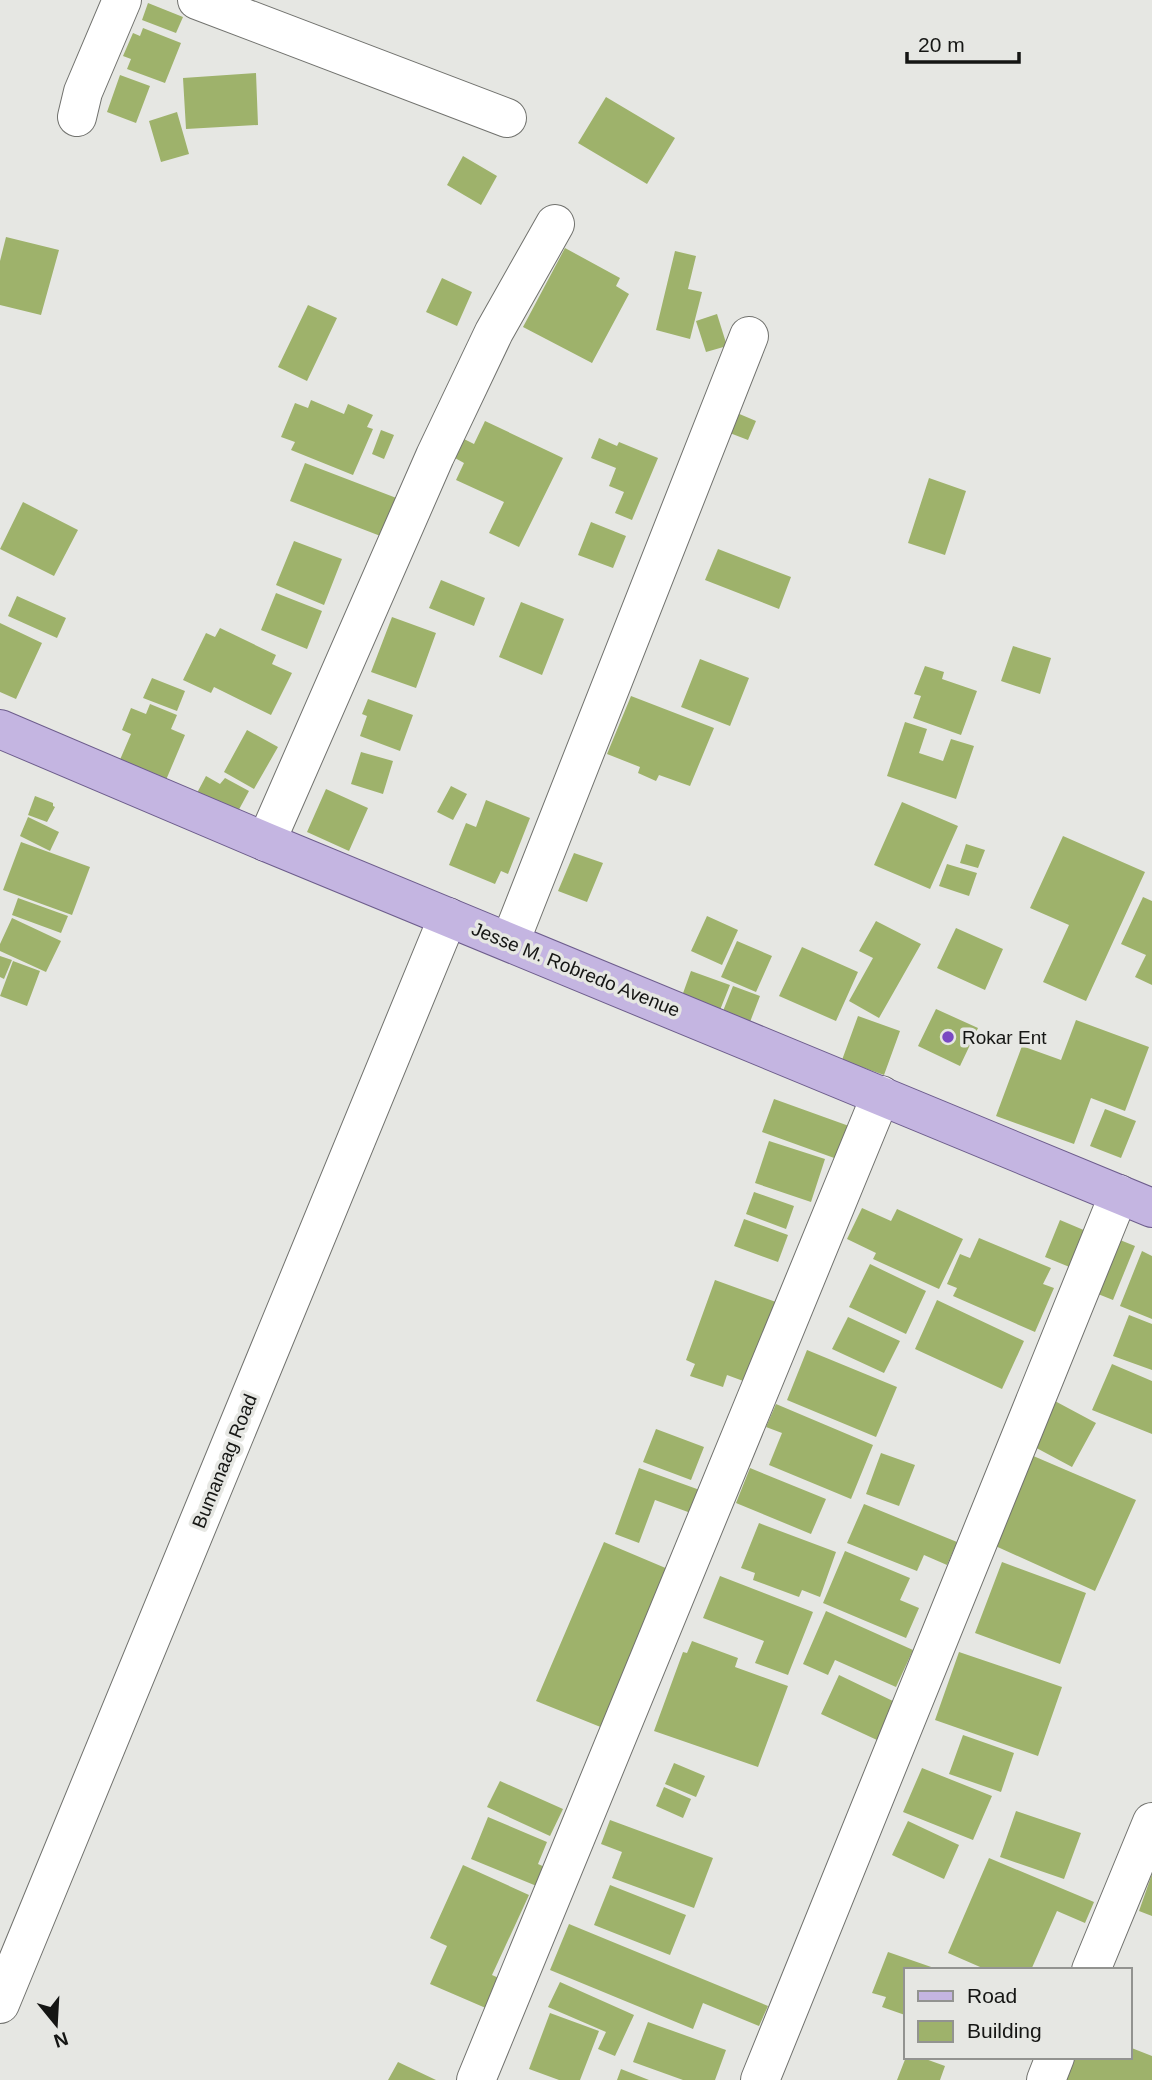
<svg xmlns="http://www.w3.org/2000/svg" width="1152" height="2080" font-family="Helvetica,sans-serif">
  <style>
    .building { fill: #9eb26b }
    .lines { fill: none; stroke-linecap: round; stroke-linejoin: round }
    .minor-casing { stroke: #71726e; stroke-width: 40 }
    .major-casing { stroke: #6d5d8c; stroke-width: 40 }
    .minor { stroke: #fff; stroke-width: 38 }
    .major { stroke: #c4b5e1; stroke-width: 38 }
    .poi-dot { fill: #7a4ac2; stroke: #e6e7e3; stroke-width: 2.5 }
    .labels { text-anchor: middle; stroke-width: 7; stroke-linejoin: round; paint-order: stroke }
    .street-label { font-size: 19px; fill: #151614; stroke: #e6e7e3 }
    .poi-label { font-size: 19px; fill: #151614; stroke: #e6e7e3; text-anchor: start }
  </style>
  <rect width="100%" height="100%" fill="#e6e7e3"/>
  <path class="building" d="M148,3L183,17L176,33L142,20Z
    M143,28L181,43L165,83L127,69L131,59L123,56L133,33L140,36Z
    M256,73L258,125L186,129L183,78Z
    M120,75L150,86L136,123L107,112Z
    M606,97L675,138L647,184L578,143Z
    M177,112L189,154L161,162L149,121Z
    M463,156L497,176L481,205L447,185Z
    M6,237L59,250L41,315L0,305V261Z
    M565,248L620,278L616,286L629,294L592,363L523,327Z
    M675,251L696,256L688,289L702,292L690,339L656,330Z
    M442,278L472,292L457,326L426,312Z
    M308,305L337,318L307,381L278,367Z
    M717,314L727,346L706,352L696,321Z
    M311,400L344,414L348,404L373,415L367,427L373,429L353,475L291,450L295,442L281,437L295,403L308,408Z
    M730,410L756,421L748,440L722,430Z
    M485,421L563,458L519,547L489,533L504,502L456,480L464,463L455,458L464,439L474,444Z
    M381,430L394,435L384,459L372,454Z
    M599,438L617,446L619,442L658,458L632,520L615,513L624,492L609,486L616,468L591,458Z
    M305,463L399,499L383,537L290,501Z
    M929,478L966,491L945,555L908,543Z
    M23,502L78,530L54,576L0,549Z
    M591,522L626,536L613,568L578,555Z
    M294,541L342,559L324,605L276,585Z
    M718,549L791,577L779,609L705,580Z
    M441,580L485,598L474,626L429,608Z
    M276,593L322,611L307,649L261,630Z
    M17,596L66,618L57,638L8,616Z
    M521,602L564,619L542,675L499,657Z
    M392,617L436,633L416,688L371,672Z
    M0,623L42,643L16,699L0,692Z
    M220,628L276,655L272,664L292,673L271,715L214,687L211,693L183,680L206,633L215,637Z
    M1013,646L1051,658L1040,694L1001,681Z
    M700,659L749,678L730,726L681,707Z
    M925,666L944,672L942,679L977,691L961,735L913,718L921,696L914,694Z
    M152,678L185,691L177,711L143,698Z
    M631,696L714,728L690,786L659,775L656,781L638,773L640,767L607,754Z
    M368,699L413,715L400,751L360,736L367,716L362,714Z
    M150,704L177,715L171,729L185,735L166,780L119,762L131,734L122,730L131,708L146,714Z
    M905,722L927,729L919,753L943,761L951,739L974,746L956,799L887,776Z
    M247,730L278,747L254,789L224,772Z
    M361,752L393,761L383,794L351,784Z
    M206,776L220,784L225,778L249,791L236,815L197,793Z
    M451,786L467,794L453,820L437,812Z
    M326,789L368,808L349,851L307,832Z
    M35,796L53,803V806L55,807L47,822L28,815Z
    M486,800L530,818L508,874L501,871L495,884L449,865L466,823L476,827Z
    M902,802L958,826L930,889L874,865Z
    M28,817L59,832L50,851L20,836Z
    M1063,836L1145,872L1086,1001L1043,982L1069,925L1030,908Z
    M21,842L90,867L72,915L3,890Z
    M966,844L985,850L978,868L960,863Z
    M574,853L603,863L587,902L558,891Z
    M947,864L977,873L969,896L939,886Z
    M1143,897L1152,901V985L1135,977L1146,955L1121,944Z
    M18,898L68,916L61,933L12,915Z
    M707,916L738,930L722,965L691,951Z
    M12,918L61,941L46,972L0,951V944Z
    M876,921L921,944L879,1018L849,1001L873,958L859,951Z
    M956,928L1003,949L985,990L937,968Z
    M737,941L772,956L756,992L721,977Z
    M802,947L858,972L836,1021L779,996Z
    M0,956L12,960L4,979L0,977Z
    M13,961L40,971L27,1006L0,996Z
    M691,971L730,985L720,1010L682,996Z
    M733,986L760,996L750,1022L723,1011Z
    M936,1009L978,1028L960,1066L918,1046Z
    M858,1016L900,1031L884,1075L842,1060Z
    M1076,1020L1149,1047L1125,1111L1091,1098L1074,1144L996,1116L1022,1046L1061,1060Z
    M774,1099L849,1126L837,1159L762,1132Z
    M1105,1109L1136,1121L1121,1158L1090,1146Z
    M769,1141L825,1159L811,1202L755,1183Z
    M754,1192L794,1206L786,1229L746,1214Z
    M862,1208L891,1221L897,1209L963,1239L939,1289L873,1259L876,1253L847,1239Z
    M744,1219L788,1235L778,1262L734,1246Z
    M1060,1220L1086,1231L1072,1268L1045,1257Z
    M979,1238L1051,1268L1043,1284L1054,1288L1035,1332L953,1296L957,1288L947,1284L960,1254L970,1258Z
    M1115,1238L1135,1246L1113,1300L1093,1292Z
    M1142,1251L1152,1256V1319L1120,1306Z
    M870,1264L926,1291L906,1334L849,1307Z
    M715,1280L776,1302L746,1382L727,1375L723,1387L690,1376L695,1364L686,1360Z
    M937,1300L1024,1341L1002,1389L915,1349Z
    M1129,1315L1152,1324V1370L1113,1356Z
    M848,1317L900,1341L884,1373L832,1349Z
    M807,1350L897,1387L876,1437L787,1400Z
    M1112,1364L1152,1381V1434L1092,1410Z
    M1053,1400L1096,1423L1072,1467L1029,1444Z
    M776,1404L873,1445L851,1499L769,1465L782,1433L766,1427Z
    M656,1429L704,1447L691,1480L643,1462Z
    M881,1453L915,1465L899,1506L866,1494Z
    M1031,1455L1136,1500L1095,1591L991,1544Z
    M639,1468L708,1493L699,1516L655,1500L639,1543L615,1534Z
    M750,1468L826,1499L811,1534L736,1503Z
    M864,1504L957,1542L947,1565L924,1555L917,1571L847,1543Z
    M759,1523L836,1552L820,1597L802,1590L799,1597L753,1580L755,1573L741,1568Z
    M604,1542L675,1572L608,1730L536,1701Z
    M845,1551L910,1578L900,1600L919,1608L906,1638L823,1603Z
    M1002,1562L1086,1593L1060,1664L975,1633Z
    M720,1576L813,1612L788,1675L755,1663L764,1641L703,1618Z
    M826,1611L913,1650L896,1687L835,1660L828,1675L803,1664Z
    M692,1641L738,1658L735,1667L788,1686L758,1767L654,1731L683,1652L687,1653Z
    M959,1652L1062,1687L1038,1756L935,1720Z
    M839,1675L895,1702L877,1740L821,1714Z
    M963,1735L1014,1753L1001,1792L949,1774Z
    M674,1763L705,1776L696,1797L665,1784Z
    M922,1768L992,1796L973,1840L903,1812Z
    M500,1781L563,1809L550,1836L487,1807Z
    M664,1787L691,1799L683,1818L656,1806Z
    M1016,1811L1081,1833L1064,1879L1000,1857Z
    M488,1817L547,1842L538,1864L547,1868L539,1887L471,1859Z
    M610,1820L713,1858L694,1908L612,1878L622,1852L601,1844Z
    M908,1821L959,1845L944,1879L892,1855Z
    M989,1858L1094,1902L1085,1923L1057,1911L1031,1970H987L948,1953Z
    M463,1865L529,1895L492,1975L501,1979L488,2009L430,1984L447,1946L430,1938Z
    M1152,1874V1916L1139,1911Z
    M610,1885L686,1915L670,1955L594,1925Z
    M569,1924L768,2006L759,2026L703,2003L693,2029L550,1970Z
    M888,1952L937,1969L905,1970V2015L882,2007L886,1997L872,1993Z
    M560,1982L634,2015L615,2056L598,2049L606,2032L548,2007Z
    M550,2013L599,2031L580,2080H559L529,2069Z
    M648,2022L726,2050L715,2080H683L633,2062Z
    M1129,2047L1152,2056V2080H1064L1073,2057H1129Z
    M906,2057H920L945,2066L940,2080H897Z
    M398,2062L436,2080H388Z
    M621,2069L649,2080H617Z"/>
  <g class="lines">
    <defs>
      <path id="minor" d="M197,0L507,118
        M77,117L83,92L122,0
        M266,842L435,456L494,332L555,224
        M510,942L749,336
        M1091,1970L1152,1822
        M0,2004L448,917
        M476,2080L881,1095
        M760,2080L1119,1194
        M1046,2080L1055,2057"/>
      <path id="major" d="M0,729L266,842L1152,1208"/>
    </defs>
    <use href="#minor" class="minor-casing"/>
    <use href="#major" class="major-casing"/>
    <use href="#minor" class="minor"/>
    <use href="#major" class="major"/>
  </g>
  <circle class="poi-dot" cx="948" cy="1037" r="7"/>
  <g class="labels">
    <g class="street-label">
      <text transform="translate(576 969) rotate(22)" y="7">Jesse M. Robredo Avenue</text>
      <text transform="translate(224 1461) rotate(-68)" y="7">Bumanaag Road</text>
    </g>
    <g class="poi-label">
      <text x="962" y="1044">Rokar Ent</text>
    </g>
  </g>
  <rect x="904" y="1968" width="228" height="91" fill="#e6e7e3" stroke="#929390" stroke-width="2"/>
  <rect x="918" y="1991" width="35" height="10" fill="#c4b5e1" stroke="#929390" stroke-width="2"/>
  <text x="967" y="2003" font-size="21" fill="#151614">Road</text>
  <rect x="918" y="2021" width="35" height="21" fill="#9eb26b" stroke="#929390" stroke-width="2"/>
  <text x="967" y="2038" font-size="21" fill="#151614">Building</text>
  <g transform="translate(56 2024) rotate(162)" stroke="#e6e7e3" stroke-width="5" paint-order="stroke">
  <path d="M0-5L12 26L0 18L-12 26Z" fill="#151614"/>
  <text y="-10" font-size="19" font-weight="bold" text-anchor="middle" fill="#151614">N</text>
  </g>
  <path d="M907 52v10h112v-10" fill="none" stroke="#151614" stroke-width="3.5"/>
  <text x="918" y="52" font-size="21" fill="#151614" stroke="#e6e7e3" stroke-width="5" paint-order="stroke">20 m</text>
</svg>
